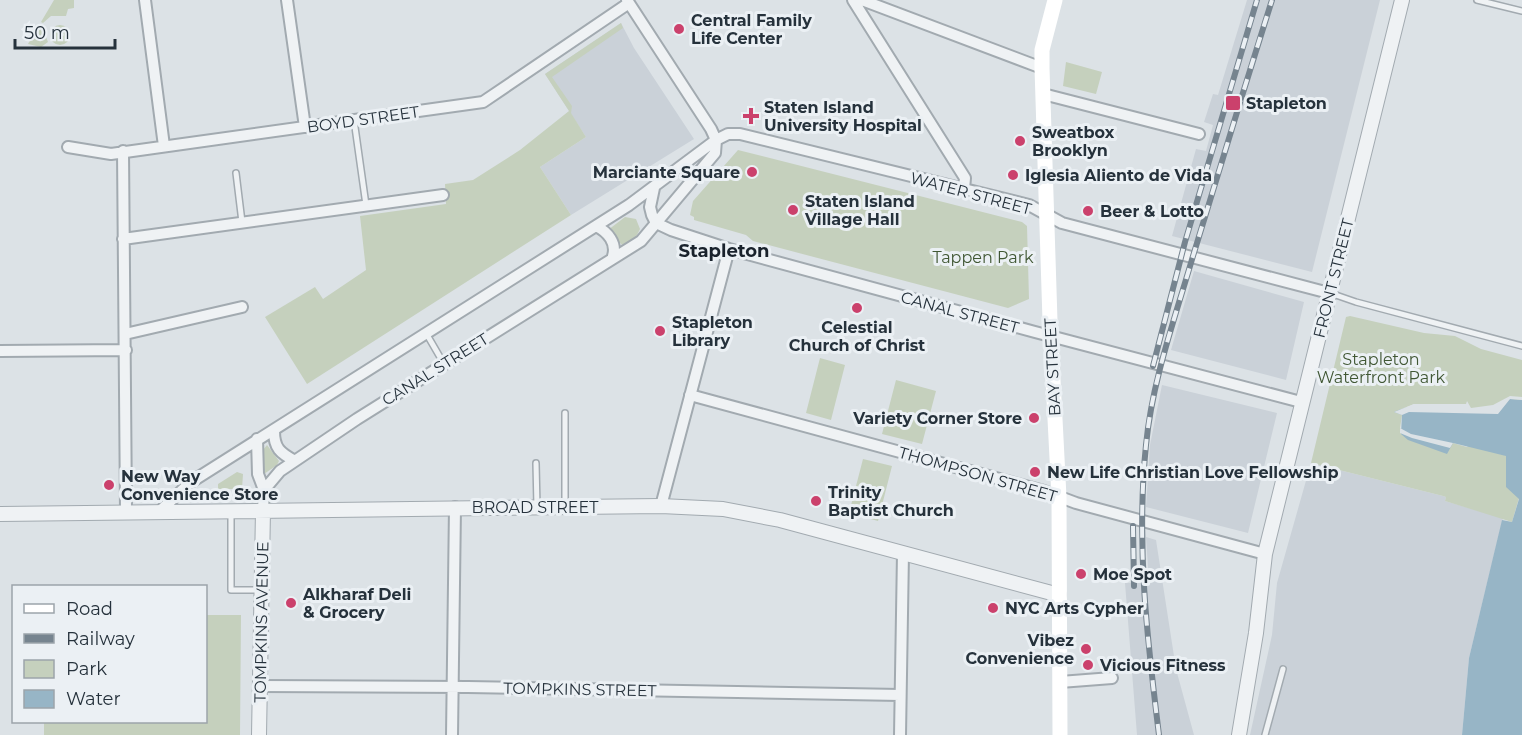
<svg xmlns="http://www.w3.org/2000/svg" width="1522" height="735" font-family="Montserrat,sans-serif">
  <style>
    .built { fill: #cad1d8 }
    .green { fill: #c5d0bd }
    .water { fill: #97b5c6 }
    .pier { fill: #dce2e6 }
    .lines { fill: none; stroke-linecap: round; stroke-linejoin: round }
    .service-casing { stroke: #a2aab0; stroke-width: 8 }
    .minor-casing { stroke: #a2aab0; stroke-width: 14 }
    .tertiary-casing { stroke: #a2aab0; stroke-width: 16 }
    .service { stroke: #eff2f4; stroke-width: 5 }
    .minor { stroke: #eff2f4; stroke-width: 10 }
    .tertiary { stroke: #eff2f4; stroke-width: 14 }
    .secondary { stroke: #fff; stroke-width: 15 }
    .rail-casing { stroke: #76848f; stroke-width: 6 }
    .rail { stroke: #ebf0f4; stroke-width: 4; stroke-dasharray: 11; stroke-linecap: butt }
    .poi-dot { fill: #cb416c; stroke: #ebf0f4; stroke-width: 2 }
    .labels { text-anchor: middle; stroke-width: 6; stroke-linejoin: round; paint-order: stroke }
    .poi-label { font-size: 16px; font-weight: bold; fill: #26323c; stroke: #ebf0f4; text-anchor: start }
    .street-label { font-size: 16px; fill: #26323c; stroke: #ebf0f4 }
    .park-label { font-size: 16px; fill: #405734; stroke: #ebf0f4 }
    .neighbourhood-label { font-size: 18px; font-weight: bold; fill: #19222c; stroke: #ebf0f4 }
  </style>
  <rect width="100%" height="100%" fill="#dce2e6"/>
  <path class="built" d="M1247,0H1380L1312,272L1172,236L1196,149L1206,151L1213,125L1204,122L1213,94L1218,95Z
    M621,23L634,48L694,139L571,215L540,167L586,137L545,74Z
    M1194,271L1304,302L1286,380L1171,350Z
    M1162,385L1277,413L1248,533L1146,507L1150,445Z
    M1311,463L1443,496L1446,497L1445,501L1503,518L1469,658L1462,735H1250L1272,635L1277,583Z
    M1146,537L1156,540L1176,669L1194,735H1137L1125,583L1149,582Z"/>
  <path class="green" d="M54,0H74V8L68,9L66,16H51L43,23L41,22Z
    M621,23L623,28L552,77L572,106L571,113L586,137L540,167L571,215L307,384L265,317L315,287L323,299L366,270L360,216L446,204L445,184L473,180L520,150L569,111L545,74Z
    M50 35a10 10 0 1 1 20 0a10 10 0 1 1-20 0Z
    M37,28L44,32L48,42L41,47L28,44Z
    M1066,62L1102,72L1096,94L1063,86Z
    M738,150L1022,222L1027,226L1029,299L1008,308L753,241L746,235L694,220V217L690,215L693,201Z
    M625,217L636,219L640,229L636,237L622,245L608,230Z
    M1350,316L1424,333L1455,336L1481,349L1522,360V415L1493,408L1469,411L1466,404H1414L1395,412L1402,415L1400,428L1467,447L1498,414L1519,498L1512,522L1445,501L1446,497L1443,496L1311,463L1346,317Z
    M820,358L845,365L831,420L806,413Z
    M896,380L936,391L922,444L882,434Z
    M267,445L279,461L277,465L264,474L263,450Z
    M863,459L892,466L878,521L849,513Z
    M237,472L243,474L242,489H218V484Z
    M206,615H241L240,735H44V722H206Z"/>
  <path class="water" d="M1510,399L1522,400V735H1462L1469,658L1502,520L1512,522L1519,499L1506,487V456L1453,443L1447,454L1408,440L1401,434L1402,415L1394,412C1425,398 1438,411 1469,411C1484,411 1497,406 1510,399Z"/>
  <path class="pier" d="M1510,396L1522,397V400L1510,399L1498,414L1409,412L1402,415L1394,412L1414,404H1466L1467,401L1471,408L1493,405Z
    M1400,428L1411,434L1453,443L1450,448L1412,438L1400,433Z"/>
  <g class="lines">
    <defs>
      <path id="service" d="M1477,0L1522,11
        M354,120L366,205
        M236,173L242,222
        M1330,293L1356,302L1522,346
        M426,333L444,364
        M565,413V505
        M536,463L537,507
        M231,512V590H260
        M1265,735L1283,669"/>
      <path id="minor" d="M145,0L164,146
        M287,0L305,127
        M853,0L965,178L964,189
        M862,0L1042,68
        M1043,94L1199,134
        M68,147L111,154L483,102L629,3
        M123,151L126,512
        M654,188L650,207L652,215L656,223L671,230L729,249L1035,332L1301,402
        M596,226C608,232 617,243 613,256
        M123,239L443,195
        M125,334L242,307
        M0,351L126,350
        M690,395L1044,491L1076,503L1265,554
        M274,431C274,448 280,453 295,461
        M257,439L258,474L264,490L263,510
        M264,490L280,471L357,419L641,241L715,153L716,140L711,129L627,0
        M661,506L729,249
        M160,511L191,482L629,205L716,140L728,134H740L1029,205L1062,223L1329,293
        M1060,682L1112,678
        M260,686L468,687L900,695
        M452,735L455,507
        M900,735L903,553"/>
      <path id="tertiary" d="M0,514L661,506L723,509L780,520L1059,595
        M259,735L263,510
        M1239,735L1256,633L1265,554L1402,0"/>
    </defs>
    <use href="#service" class="service-casing"/>
    <use href="#minor" class="minor-casing"/>
    <use href="#tertiary" class="tertiary-casing"/>
    <use href="#service" class="service"/>
    <use href="#minor" class="minor"/>
    <use href="#tertiary" class="tertiary"/>
    <path class="secondary" d="M1055,0L1042,50V68L1050,321L1059,497L1060,735"/>
    <defs>
      <path id="rail" d="M1153,366L1185,242L1257,0
        M1133,526L1134,586
        M1159,735C1147,638 1136,543 1146,445C1152,381 1175,318 1193,256C1219,171 1245,85 1272,0"/>
    </defs>
    <use href="#rail" class="rail-casing"/>
    <use href="#rail" class="rail"/>
  </g>
  <g class="poi-dot">
    <circle cx="679" cy="29" r="6"/>
    <rect x="1225" y="95" width="16" height="16" rx="3"/>
    <path d="M748 107h6v6h6v6h-6v6h-6v-6h-6v-6h6z"/>
    <circle cx="1020" cy="141" r="6"/>
    <circle cx="752" cy="172" r="6"/>
    <circle cx="1013" cy="175" r="6"/>
    <circle cx="793" cy="210" r="6"/>
    <circle cx="1088" cy="211" r="6"/>
    <circle cx="857" cy="308" r="6"/>
    <circle cx="660" cy="331" r="6"/>
    <circle cx="1034" cy="418" r="6"/>
    <circle cx="1035" cy="472" r="6"/>
    <circle cx="109" cy="485" r="6"/>
    <circle cx="816" cy="501" r="6"/>
    <circle cx="1081" cy="574" r="6"/>
    <circle cx="291" cy="603" r="6"/>
    <circle cx="993" cy="608" r="6"/>
    <circle cx="1086" cy="649" r="6"/>
    <circle cx="1088" cy="665" r="6"/>
  </g>
  <g class="labels">
    <g class="poi-label">
      <text x="691" y="26">Central Family<tspan x="691" dy="18">Life Center</tspan></text>
      <text x="1246" y="109">Stapleton</text>
      <text x="764" y="113">Staten Island<tspan x="764" dy="18">University Hospital</tspan></text>
      <text x="1032" y="138">Sweatbox<tspan x="1032" dy="18">Brooklyn</tspan></text>
      <text x="740" y="178" text-anchor="end">Marciante Square</text>
      <text x="1025" y="181">Iglesia Aliento de Vida</text>
      <text x="805" y="207">Staten Island<tspan x="805" dy="18">Village Hall</tspan></text>
      <text x="1100" y="217">Beer &amp; Lotto</text>
      <text x="672" y="328">Stapleton<tspan x="672" dy="18">Library</tspan></text>
      <text x="857" y="333" text-anchor="middle">Celestial<tspan x="857" dy="18">Church of Christ</tspan></text>
      <text x="1022" y="424" text-anchor="end">Variety Corner Store</text>
      <text x="1047" y="478">New Life Christian Love Fellowship</text>
      <text x="121" y="482">New Way<tspan x="121" dy="18">Convenience Store</tspan></text>
      <text x="828" y="498">Trinity<tspan x="828" dy="18">Baptist Church</tspan></text>
      <text x="1093" y="580">Moe Spot</text>
      <text x="303" y="600">Alkharaf Deli<tspan x="303" dy="18">&amp; Grocery</tspan></text>
      <text x="1005" y="614">NYC Arts Cypher</text>
      <text x="1074" y="646" text-anchor="end">Vibez<tspan x="1074" dy="18">Convenience</tspan></text>
      <text x="1100" y="671">Vicious Fitness</text>
    </g>
    <g class="street-label">
      <text transform="translate(363 119) rotate(-8)" y="6">BOYD STREET</text>
      <text transform="translate(971 193) rotate(15)" y="6">WATER STREET</text>
      <text transform="translate(1333 278) rotate(-76)" y="6">FRONT STREET</text>
      <text transform="translate(960 312) rotate(15)" y="6">CANAL STREET</text>
      <text transform="translate(1052 367) rotate(-93)" y="6">BAY STREET</text>
      <text transform="translate(435 369) rotate(-32)" y="6">CANAL STREET</text>
      <text transform="translate(978 474) rotate(16)" y="6">THOMPSON STREET</text>
      <text x="535" y="513">BROAD STREET</text>
      <text transform="translate(261 622) rotate(-89)" y="6">TOMPKINS AVENUE</text>
      <text transform="translate(580 689) rotate(1)" y="6">TOMPKINS STREET</text>
    </g>
    <g class="park-label">
      <text x="983" y="263">Tappen Park</text>
      <text x="1381" y="365">Stapleton<tspan x="1381" dy="18">Waterfront Park</tspan></text>
    </g>
    <g class="neighbourhood-label">
      <text x="724" y="257">Stapleton</text>
    </g>
  </g>
  <rect x="12" y="585" width="195" height="138" fill="#ebf0f4" stroke="#9ca4aa" stroke-width="1.5"/>
  <rect x="24" y="604" width="30" height="9" fill="#ffffff" stroke="#9ca4aa" stroke-width="1.5"/>
  <text x="66" y="615" font-size="18" fill="#26323c">Road</text>
  <rect x="24" y="634" width="30" height="9" fill="#76848f" stroke="#9ca4aa" stroke-width="1.5"/>
  <text x="66" y="645" font-size="18" fill="#26323c">Railway</text>
  <rect x="24" y="660" width="30" height="18" fill="#c5d0bd" stroke="#9ca4aa" stroke-width="1.5"/>
  <text x="66" y="675" font-size="18" fill="#26323c">Park</text>
  <rect x="24" y="690" width="30" height="18" fill="#97b5c6" stroke="#9ca4aa" stroke-width="1.5"/>
  <text x="66" y="705" font-size="18" fill="#26323c">Water</text>
  <path d="M15 39v9h100v-9" fill="none" stroke="#26323c" stroke-width="3"/>
  <text x="24" y="39" font-size="18" fill="#26323c" stroke="#ebf0f4" stroke-width="4.5" paint-order="stroke">50 m</text>
</svg>
